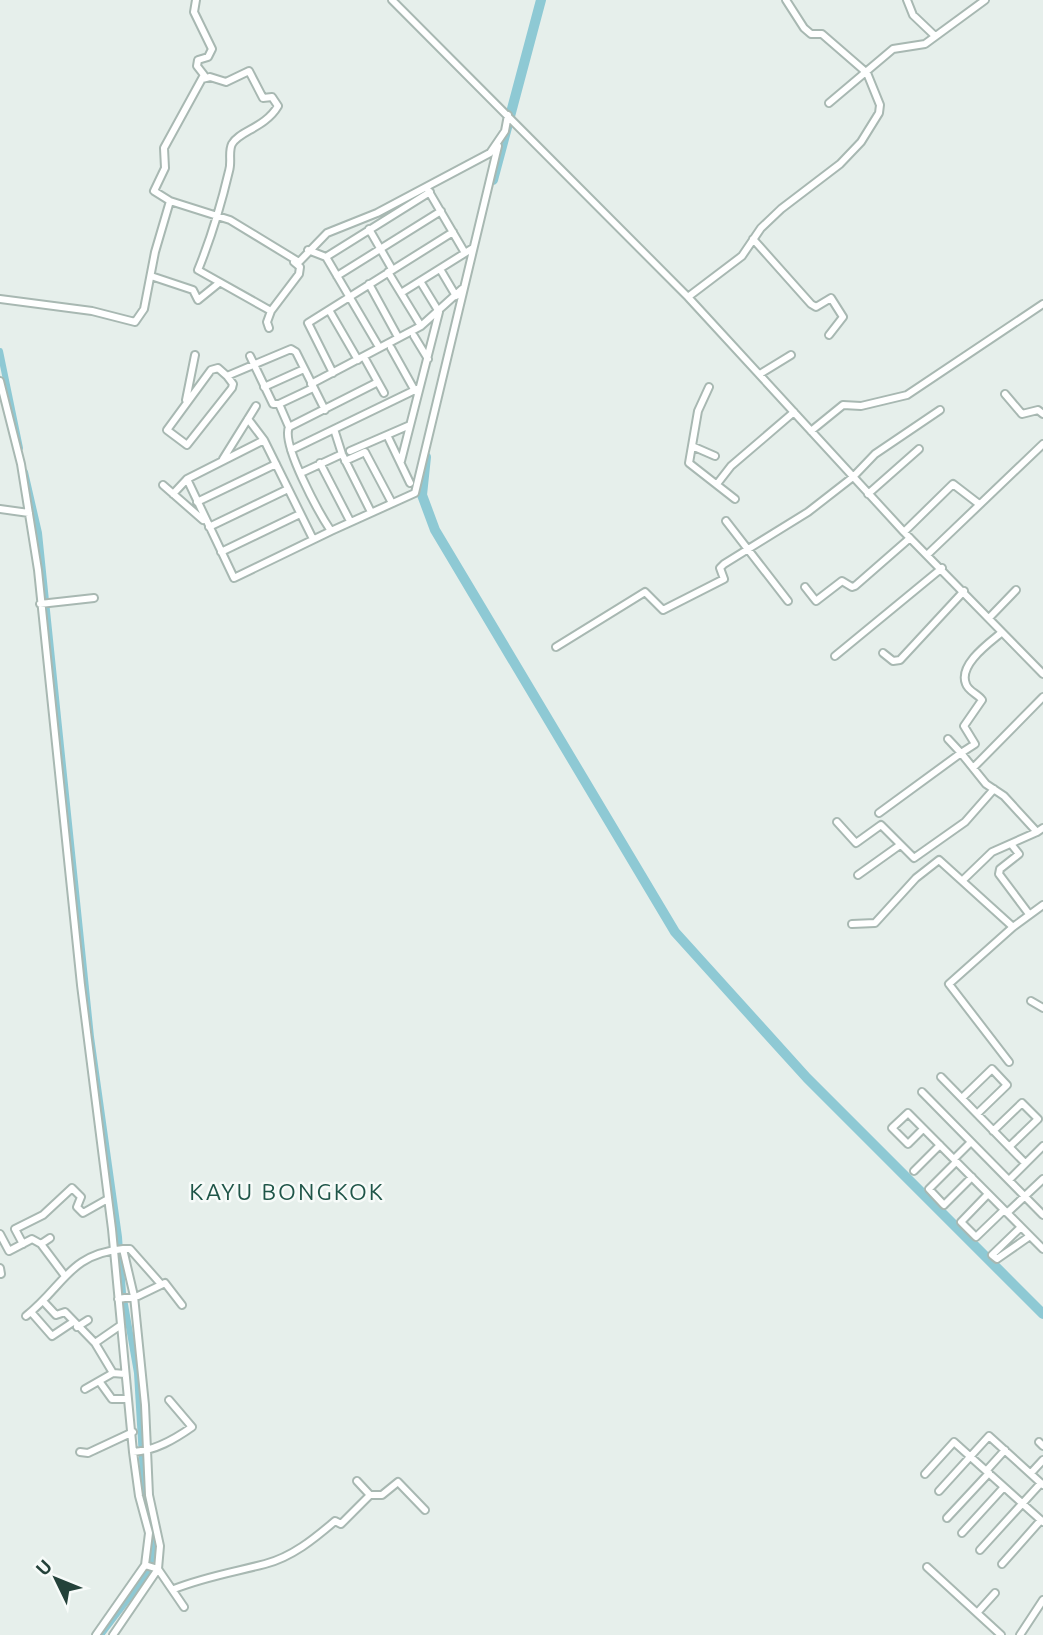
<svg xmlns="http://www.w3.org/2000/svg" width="1043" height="1635" font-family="Ubuntu,sans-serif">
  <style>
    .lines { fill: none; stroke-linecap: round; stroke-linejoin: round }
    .canal { stroke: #8ec9d4; stroke-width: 6 }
    .river { stroke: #8ec9d4; stroke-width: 10 }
    .minor-casing { stroke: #a8b8b2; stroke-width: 10 }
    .minor { stroke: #fff; stroke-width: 6 }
    .labels { text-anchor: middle; stroke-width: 5; stroke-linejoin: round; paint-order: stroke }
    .quarter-label { font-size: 23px; letter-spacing: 2px; fill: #1f5548; stroke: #f7fbf9 }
  </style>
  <rect width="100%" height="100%" fill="#e6efeb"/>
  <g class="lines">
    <path class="canal" d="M0,351L20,448
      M25,472L39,533L91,1037L119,1237L123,1293L137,1373L144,1492L154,1538L152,1558L146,1576L101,1635"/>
    <path class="river" d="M493,180L541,0
      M426,457L422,495L435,530L675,932L807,1078L1043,1314"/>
    <defs>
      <path id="minor" d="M392,0L688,297L904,532L1043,674
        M907,0L913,15L934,35
        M202,79L210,77L226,82L249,71L263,98L272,97L278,106C265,128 239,131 232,144C228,152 232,162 229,171C221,205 211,238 198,270L271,311L267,322L269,328
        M829,103L893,49L925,44L985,0
        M428,190L465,253
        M170,201L154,191L165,168L164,148L204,75L197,66L198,60L208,57L212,49L194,12L196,0
        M369,229L392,269
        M753,239L811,304L816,307L831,298L843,317L829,335
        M308,250L326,257L430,192
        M326,257L379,347
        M440,269L456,296
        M388,272L421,326
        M151,276L193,290L198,300L219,283
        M337,276L441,211
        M369,284L398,337
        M401,293L473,248
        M688,297L742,256L761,228L781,209L840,164L861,142L879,113L880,105L867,73L822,34H811L804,28L786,0
        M0,299L92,311L135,322L144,309L155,252L170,201L230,220L299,262L327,233L377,213L490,153L505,131L508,115
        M329,310L358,360
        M271,311L299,274L300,267L294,262
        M414,336L428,359
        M391,348L415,391
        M250,356L273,404H279L289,427C281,444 319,513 331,531L415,493L498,146
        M364,357L384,393
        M333,373L308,323L453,232
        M760,374L791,355
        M227,376L233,384L232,388L187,445L167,430L211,370L218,368L227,376L291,349L296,352L325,410
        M0,381L21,464L38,570L81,985L112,1229L133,1452L139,1496L149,1533L145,1565L96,1635
        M311,384L421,326L462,289
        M264,387L304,369
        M709,387L698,411L689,463L735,499
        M1005,394L1022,414L1038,410L1043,414
        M186,400L195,355
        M279,404L313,388
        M248,419L264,440L313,539
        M289,427L378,382
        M334,429L342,454L371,512
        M811,431L843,405L861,406L907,395L1043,304
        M387,435L410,483
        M692,446L715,456
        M291,450L417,389
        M350,451L410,425
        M223,459L256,406
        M345,461L365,452L392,503
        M401,461L439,312L420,281
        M320,463L350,521
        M301,473L342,454
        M187,479L234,578L331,531
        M717,484L731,466L794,412
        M163,485L203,520
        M173,494L187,479L264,440
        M868,494L919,449
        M197,502L276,464
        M0,509L29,513
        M726,521L788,601
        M209,527L288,489
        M904,532L953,484L979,504
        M221,552L300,514
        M928,554L1043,444
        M805,587L816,601L842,581L852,587L855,586L910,538
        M40,604L94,598
        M990,617L1016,590
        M556,647L645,592L663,610L724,579L720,568L724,564L808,512L853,477L875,454L940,410
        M883,653L893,661L900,660L964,591
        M835,656L942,568
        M948,739L961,753L975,744L964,726L982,700C978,694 968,691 966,684C958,665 989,643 1001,633
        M973,768L1043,697
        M879,813L961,753L986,784L1004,796L1037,832L1043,828
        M837,822L856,843L881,825L914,858L965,822L994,789
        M1011,844L1019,854L1000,869L999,874L1029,914
        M858,875L900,845
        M963,880L992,852L1037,832
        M852,924L875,923L916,878L939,860L1013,927
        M1031,1001L1043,1008
        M1009,1062L949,984L1013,927L1043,905
        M941,1077L1025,1163
        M922,1092L1043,1215
        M962,1098L992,1069L1007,1085L977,1114
        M923,1129L908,1144L892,1128L908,1113L1043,1249
        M993,1131L1022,1103L1038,1119L1009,1147
        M954,1159L971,1142
        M956,1162L929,1189L944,1205L972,1177
        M914,1171L940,1145
        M1009,1180L1043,1146
        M988,1194L961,1222L976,1237L1004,1210
        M1007,1213L1043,1179
        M1021,1227L992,1255L997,1259L1030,1236
        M0,1234L9,1251L32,1239L41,1244
        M50,1238L41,1244L65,1276
        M23,1244L15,1229L43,1215L72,1188L81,1197L77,1207L83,1213L106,1200
        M123,1249H130L160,1283
        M0,1268L1,1274
        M118,1299L138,1296L165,1283L182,1305
        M43,1301L56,1315L65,1312L95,1343
        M31,1312L52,1336L73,1322
        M26,1316C64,1286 69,1254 123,1249L134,1296L145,1405L149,1495L160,1546L158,1569L113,1635
        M77,1327L88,1320
        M113,1373L95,1343L121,1325
        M125,1374L113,1373L99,1381L112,1399H128
        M85,1389L99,1381
        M1039,1442L1043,1446
        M80,1452L88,1453L133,1432
        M133,1452C155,1451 175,1439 192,1427L169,1400
        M986,1471L1005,1450
        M1031,1473L1043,1460
        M925,1474L954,1442L1043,1522
        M357,1481L370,1495
        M939,1491L989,1436L1043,1485
        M947,1518L989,1473
        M962,1533L1004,1487
        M980,1550L1041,1483
        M1002,1564L1041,1520
        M145,1565L158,1569L184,1607
        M927,1567L1001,1635
        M174,1589C204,1577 234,1572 265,1564C292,1557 314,1539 335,1521L341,1524L370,1495H382L398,1482L425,1510
        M977,1613L995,1593
        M1020,1635L1043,1600"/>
    </defs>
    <use href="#minor" class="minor-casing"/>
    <use href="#minor" class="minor"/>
  </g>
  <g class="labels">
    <g class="quarter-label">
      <text x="287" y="1200">KAYU BONGKOK</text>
    </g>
  </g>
  <g transform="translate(56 1579) rotate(313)" stroke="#f7fbf9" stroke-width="5" paint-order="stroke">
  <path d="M0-5L12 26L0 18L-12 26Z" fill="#24423a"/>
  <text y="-10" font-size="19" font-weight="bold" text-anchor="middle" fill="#24423a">U</text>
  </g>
</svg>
